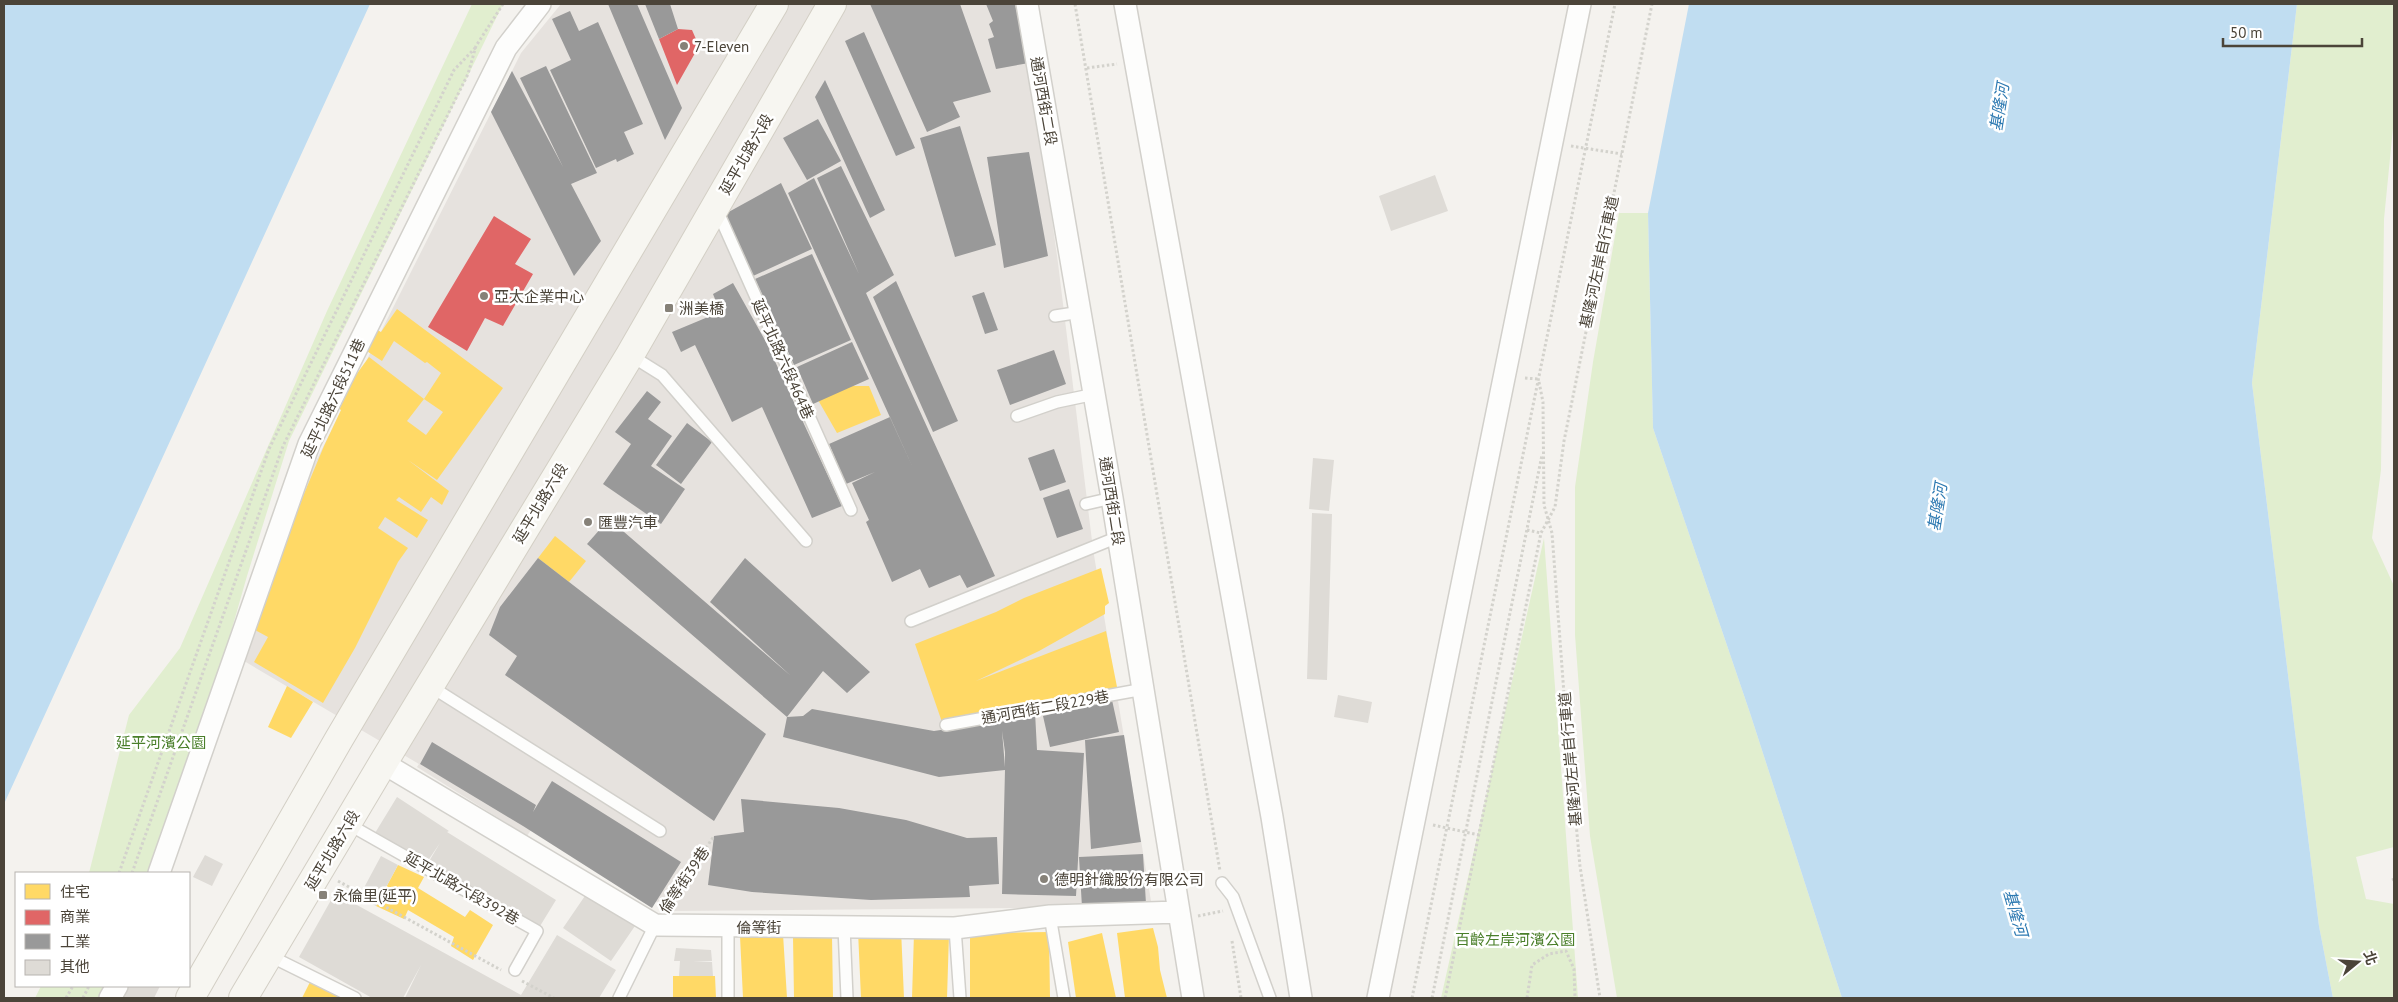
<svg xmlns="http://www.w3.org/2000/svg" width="2398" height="1002" font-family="'PT Sans','Noto Sans TC',sans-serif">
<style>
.industrial{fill:#e6e2de}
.green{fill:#e1eecf}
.water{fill:#c0ddf1}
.homes{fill:#ffd966}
.shops{fill:#e06666}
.industry{fill:#999;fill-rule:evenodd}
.building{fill:#dedbd6}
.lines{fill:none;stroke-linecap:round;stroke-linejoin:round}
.lane-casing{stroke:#d2d0cb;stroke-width:14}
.street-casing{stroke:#d2d0cb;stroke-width:24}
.secondary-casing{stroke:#d3cfc5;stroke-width:30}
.path{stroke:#d3d2cc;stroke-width:3;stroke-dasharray:2.5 2.5;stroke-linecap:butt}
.lane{stroke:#fdfdfc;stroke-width:11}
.street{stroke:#fdfdfc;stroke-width:21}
.secondary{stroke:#f7f6f1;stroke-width:28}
.poi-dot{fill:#868178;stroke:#fff;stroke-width:2}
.labels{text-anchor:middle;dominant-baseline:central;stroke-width:5;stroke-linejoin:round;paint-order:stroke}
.poi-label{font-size:15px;fill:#4b4439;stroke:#fff;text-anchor:start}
.street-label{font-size:15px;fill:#4b4439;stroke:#fff}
.park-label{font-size:15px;fill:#4a7f2a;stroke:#fff}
.water-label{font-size:16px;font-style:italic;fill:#2e7ab2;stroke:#fff}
</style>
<rect width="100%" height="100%" fill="#f4f2ee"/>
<path class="industrial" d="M561,4H1017L1027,38L1058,263L1093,549L1152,907L672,911L531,830L527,836L417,767L419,764L244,661L313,467L521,53Z"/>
<path class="green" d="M472,4H503L289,441L247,576L162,873H89L129,715L180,648L327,311Z
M2297,4H2394V118L2384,219L2381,470L2372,538L2394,586V847L2356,857L2366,899L2394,904V998H2333L2319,926L2252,383Z
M1619,213H1648L1653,428L1750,713L1842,998H1617L1590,836L1575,635V487L1593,362Z
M1544,538L1578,998H1441Z
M41,986H114L108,998H35Z"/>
<path class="water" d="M4,4H370L4,804Z
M1689,4H2297L2252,383L2319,926L2333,998H1842L1750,713L1653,428L1648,213Z"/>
<path class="homes" d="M397,309L503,388L437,480L408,460L449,491L442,505L431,497L421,512L399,497L396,500L428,520L417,538L385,517L378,528L408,548L398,562L355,648L323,703L254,662L268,637L255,630L301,501L324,446L341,410L334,405L369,357L424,399L407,421L426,435L443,412L424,399L441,373L427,362L425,363L394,341L382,361L359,346L372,327L381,332Z
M810,386H869L881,415L837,433Z
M555,536L586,561L569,582L538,558Z
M1101,568L1109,603L1105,606V614L1039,651L976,681L1106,631L1118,692L943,725L915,644L996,612L1024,598Z
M287,686L313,702L291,738L268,727Z
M398,865L424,877L418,888L465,917L470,910L493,925L473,960L451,946L454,937L408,910L404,919L376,906Z
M1153,928L1158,947L1160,970L1167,998H1125L1117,933Z
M901,929L904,998H861L858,931Z
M1049,932L1050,998H970V933Z
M914,933L949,934L947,998H912Z
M1102,933L1116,998H1076L1068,942Z
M783,934L787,998H743L740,936Z
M832,936L833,998H794L793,937Z
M673,976H715L716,998H673Z
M310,982L342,998H302Z"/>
<path class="shops" d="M678,29L692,30L699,46L677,85L659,39Z
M494,216L531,239L515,264L533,274L503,326L485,318L467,351L428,327Z"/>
<path class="industry" d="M608,4H637L682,108L665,140Z
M645,4H670L678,29L659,39Z
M870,4H960L991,92L953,102L960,117L927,132Z
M986,4H1015L1029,63L996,69L988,39L994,37L989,24L993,21Z
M570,11L579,31L598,22L643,124L624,132L634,154L617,162L616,159L596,168L550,70L571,60L552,19Z
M864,32L915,148L896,156L845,41Z
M546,66L597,173L571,184L601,241L574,276L491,112L512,71L563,167L520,78Z
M825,80L885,210L870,218L815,97Z
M818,119L841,161L807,180L783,138Z
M960,126L996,245L955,257L920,138Z
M1029,152L1048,256L1004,268L987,157Z
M841,166L894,275L866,293L995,576L967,588L960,575L929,588L920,569L892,582L866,522L869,520L852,483L875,472L846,484L829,444L890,417L913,468L788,193L814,178L859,274L817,178Z
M781,183L812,249L753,276L725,214Z
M812,254L851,340L794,365L755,279Z
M896,281L958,421L933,432L873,297Z
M733,283L766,342L842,506L812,518L762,407L732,422L695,345L681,352L672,332L720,312L713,294Z
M984,292L998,330L985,334L972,296Z
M852,342L869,379L813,404L797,367Z
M1054,350L1066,384L1010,405L997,370Z
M647,391L661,402L648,419L672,436L651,466L685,489L661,524L603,484L631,444L615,432Z
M687,423L712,442L681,484L656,465Z
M1054,449L1066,482L1040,491L1028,458Z
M1069,489L1083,529L1057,538L1043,498Z
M609,519L791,676L710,602L745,558L870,672L847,693L823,671L787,717L587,544Z
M538,558L766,734L714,821L505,675L517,656L489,635L500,607Z
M1112,700L1119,732L1050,747L1043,716Z
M812,709L934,731L1001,721L1035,712L1037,750L1084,753L1076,896L1002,894L1005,770L939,777L783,737L787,717L803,716ZM1002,731L1005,752V767Z
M1124,735L1141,842L1091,849L1085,740Z
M432,742L536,805L533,812L552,781L681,862L652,908L523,826L420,764Z
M741,799L839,808L906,820L967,838L997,837L999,884L969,886L970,897L871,900L752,892L708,885L714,836L744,832Z
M1143,854L1146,904L1082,907L1079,857Z"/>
<path class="building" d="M1435,175L1448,211L1391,231L1379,196Z
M1313,458L1334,460L1329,511L1309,509Z
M1312,513L1332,514L1327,680L1307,679Z
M1338,695L1372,702L1368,723L1334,717Z
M397,797L449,831L447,832L556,900L537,931L428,863L440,843L425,865L375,833Z
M205,855L223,864L212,886L193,877Z
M381,856L398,865L376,906L359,897Z
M589,890L637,923L611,961L563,928Z
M335,893L521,995L557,935L616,970L599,998H405L421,965L403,998H372L299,957Z
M676,948L711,950L712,961L693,962H712L713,976H679L680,961H674Z
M125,986H160L154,998H119Z"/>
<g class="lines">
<g class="lane-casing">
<path id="lane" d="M717,210L851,510
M1055,316L1081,312
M630,355L662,375L806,541
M1017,416L1057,402L1095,394
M1086,504L1112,498
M911,621L1118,537
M430,686L660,831
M946,725L1144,689
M348,824L537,931L515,970
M1222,883L1233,897L1270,998
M1050,916L1064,998
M728,927V998
M844,927L847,998
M955,928L960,998
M268,955L355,998
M619,998L655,925"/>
</g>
<g class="street-casing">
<path id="street" d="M1027,4L1112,498L1193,998
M1125,4L1272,817L1301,998
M383,763L655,925L955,928L1050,916L1179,912
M159,873L309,444L506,48L540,4
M110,998L117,986
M1378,998L1580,4"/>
</g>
<g class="secondary-casing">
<path id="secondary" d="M190,998L339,739L774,4
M243,998L383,763L630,355L832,4"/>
</g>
<path class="path" d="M1075,4L1220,871
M1087,68L1117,64
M1571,146L1622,154
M1525,378L1538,379
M1539,382L1543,402L1544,505L1552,533L1564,694L1580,866L1600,998
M1527,530L1541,533
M1433,825L1479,835
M119,873L269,449L454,70L476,47
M132,873L283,446L468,74L476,46L503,4
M2392,880L2394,879
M338,881L501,970
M667,906L714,836
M1198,916L1223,911
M1232,941L1241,998
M522,981L554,998
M66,998L73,986
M83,998L89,986
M1412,998L1615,4
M1432,998L1542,455
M1445,998L1541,533L1555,507L1564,441L1652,4
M1527,998L1532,965L1549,954L1566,951L1574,969L1575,998"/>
<use href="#lane" class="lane"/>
<use href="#street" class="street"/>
<use href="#secondary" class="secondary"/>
</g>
<g class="poi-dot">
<circle cx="684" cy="46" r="5"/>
<circle cx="484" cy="296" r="5"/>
<rect x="664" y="303" width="10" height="10" rx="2.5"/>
<circle cx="588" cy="522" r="5"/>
<circle cx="1044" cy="879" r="5"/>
<rect x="318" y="890" width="10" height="10" rx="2.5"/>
</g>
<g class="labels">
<g class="poi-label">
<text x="694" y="46">7-Eleven</text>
<text x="494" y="296">亞太企業中心</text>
<text x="679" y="308">洲美橋</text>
<text x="598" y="522">匯豐汽車</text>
<text x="1054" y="879">德明針織股份有限公司</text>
<text x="333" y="895">永倫里(延平)</text>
</g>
<g class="street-label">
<text transform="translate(1044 101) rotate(80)">通河西街二段</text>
<text transform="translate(746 154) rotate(-60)">延平北路六段</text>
<text transform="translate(1599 262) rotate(-78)">基隆河左岸自行車道</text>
<text transform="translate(783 359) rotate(66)">延平北路六段464巷</text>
<text transform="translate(333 398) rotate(-65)">延平北路六段511巷</text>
<text transform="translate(1112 501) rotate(81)">通河西街二段</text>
<text transform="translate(540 503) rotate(-59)">延平北路六段</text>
<text transform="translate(1045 707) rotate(-10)">通河西街二段229巷</text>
<text transform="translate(1570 759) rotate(-95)">基隆河左岸自行車道</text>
<text transform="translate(332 850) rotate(-59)">延平北路六段</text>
<text transform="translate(684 880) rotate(-56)">倫等街39巷</text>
<text transform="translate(462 888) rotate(30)">延平北路六段392巷</text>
<text x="759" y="927">倫等街</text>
</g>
<g class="park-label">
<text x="161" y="742">延平河濱公園</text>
<text x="1515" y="939">百齡左岸河濱公園</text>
</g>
<g class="water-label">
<text transform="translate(1999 107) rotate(-81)">基隆河</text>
<text transform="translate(1937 507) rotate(-81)">基隆河</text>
<text transform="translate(2016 913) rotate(74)">基隆河</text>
</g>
</g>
<rect width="2398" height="1002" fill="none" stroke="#4b4439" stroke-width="10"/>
<rect x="15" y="872" width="175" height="115" fill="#ffffff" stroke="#b7b4b0"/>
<rect x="25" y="884" width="25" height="15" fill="#ffd966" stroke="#b7b4b0"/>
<text x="60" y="897" font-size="15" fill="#4b4439">住宅</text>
<rect x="25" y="910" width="25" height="15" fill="#e06666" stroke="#b7b4b0"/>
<text x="60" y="922" font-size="15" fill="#4b4439">商業</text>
<rect x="25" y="934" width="25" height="15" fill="#999999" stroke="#b7b4b0"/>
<text x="60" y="947" font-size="15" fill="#4b4439">工業</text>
<rect x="25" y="960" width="25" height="15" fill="#dedbd6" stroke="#b7b4b0"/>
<text x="60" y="972" font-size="15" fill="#4b4439">其他</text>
<g transform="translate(2358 962) rotate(72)" stroke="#ffffff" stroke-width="4" paint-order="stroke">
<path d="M0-4L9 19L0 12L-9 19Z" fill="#4b4439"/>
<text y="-8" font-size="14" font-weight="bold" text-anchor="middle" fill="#4b4439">北</text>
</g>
<path d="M2223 38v8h139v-8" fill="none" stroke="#4b4439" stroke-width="2.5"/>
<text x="2230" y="38" font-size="15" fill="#4b4439" stroke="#ffffff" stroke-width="4" paint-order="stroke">50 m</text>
</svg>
